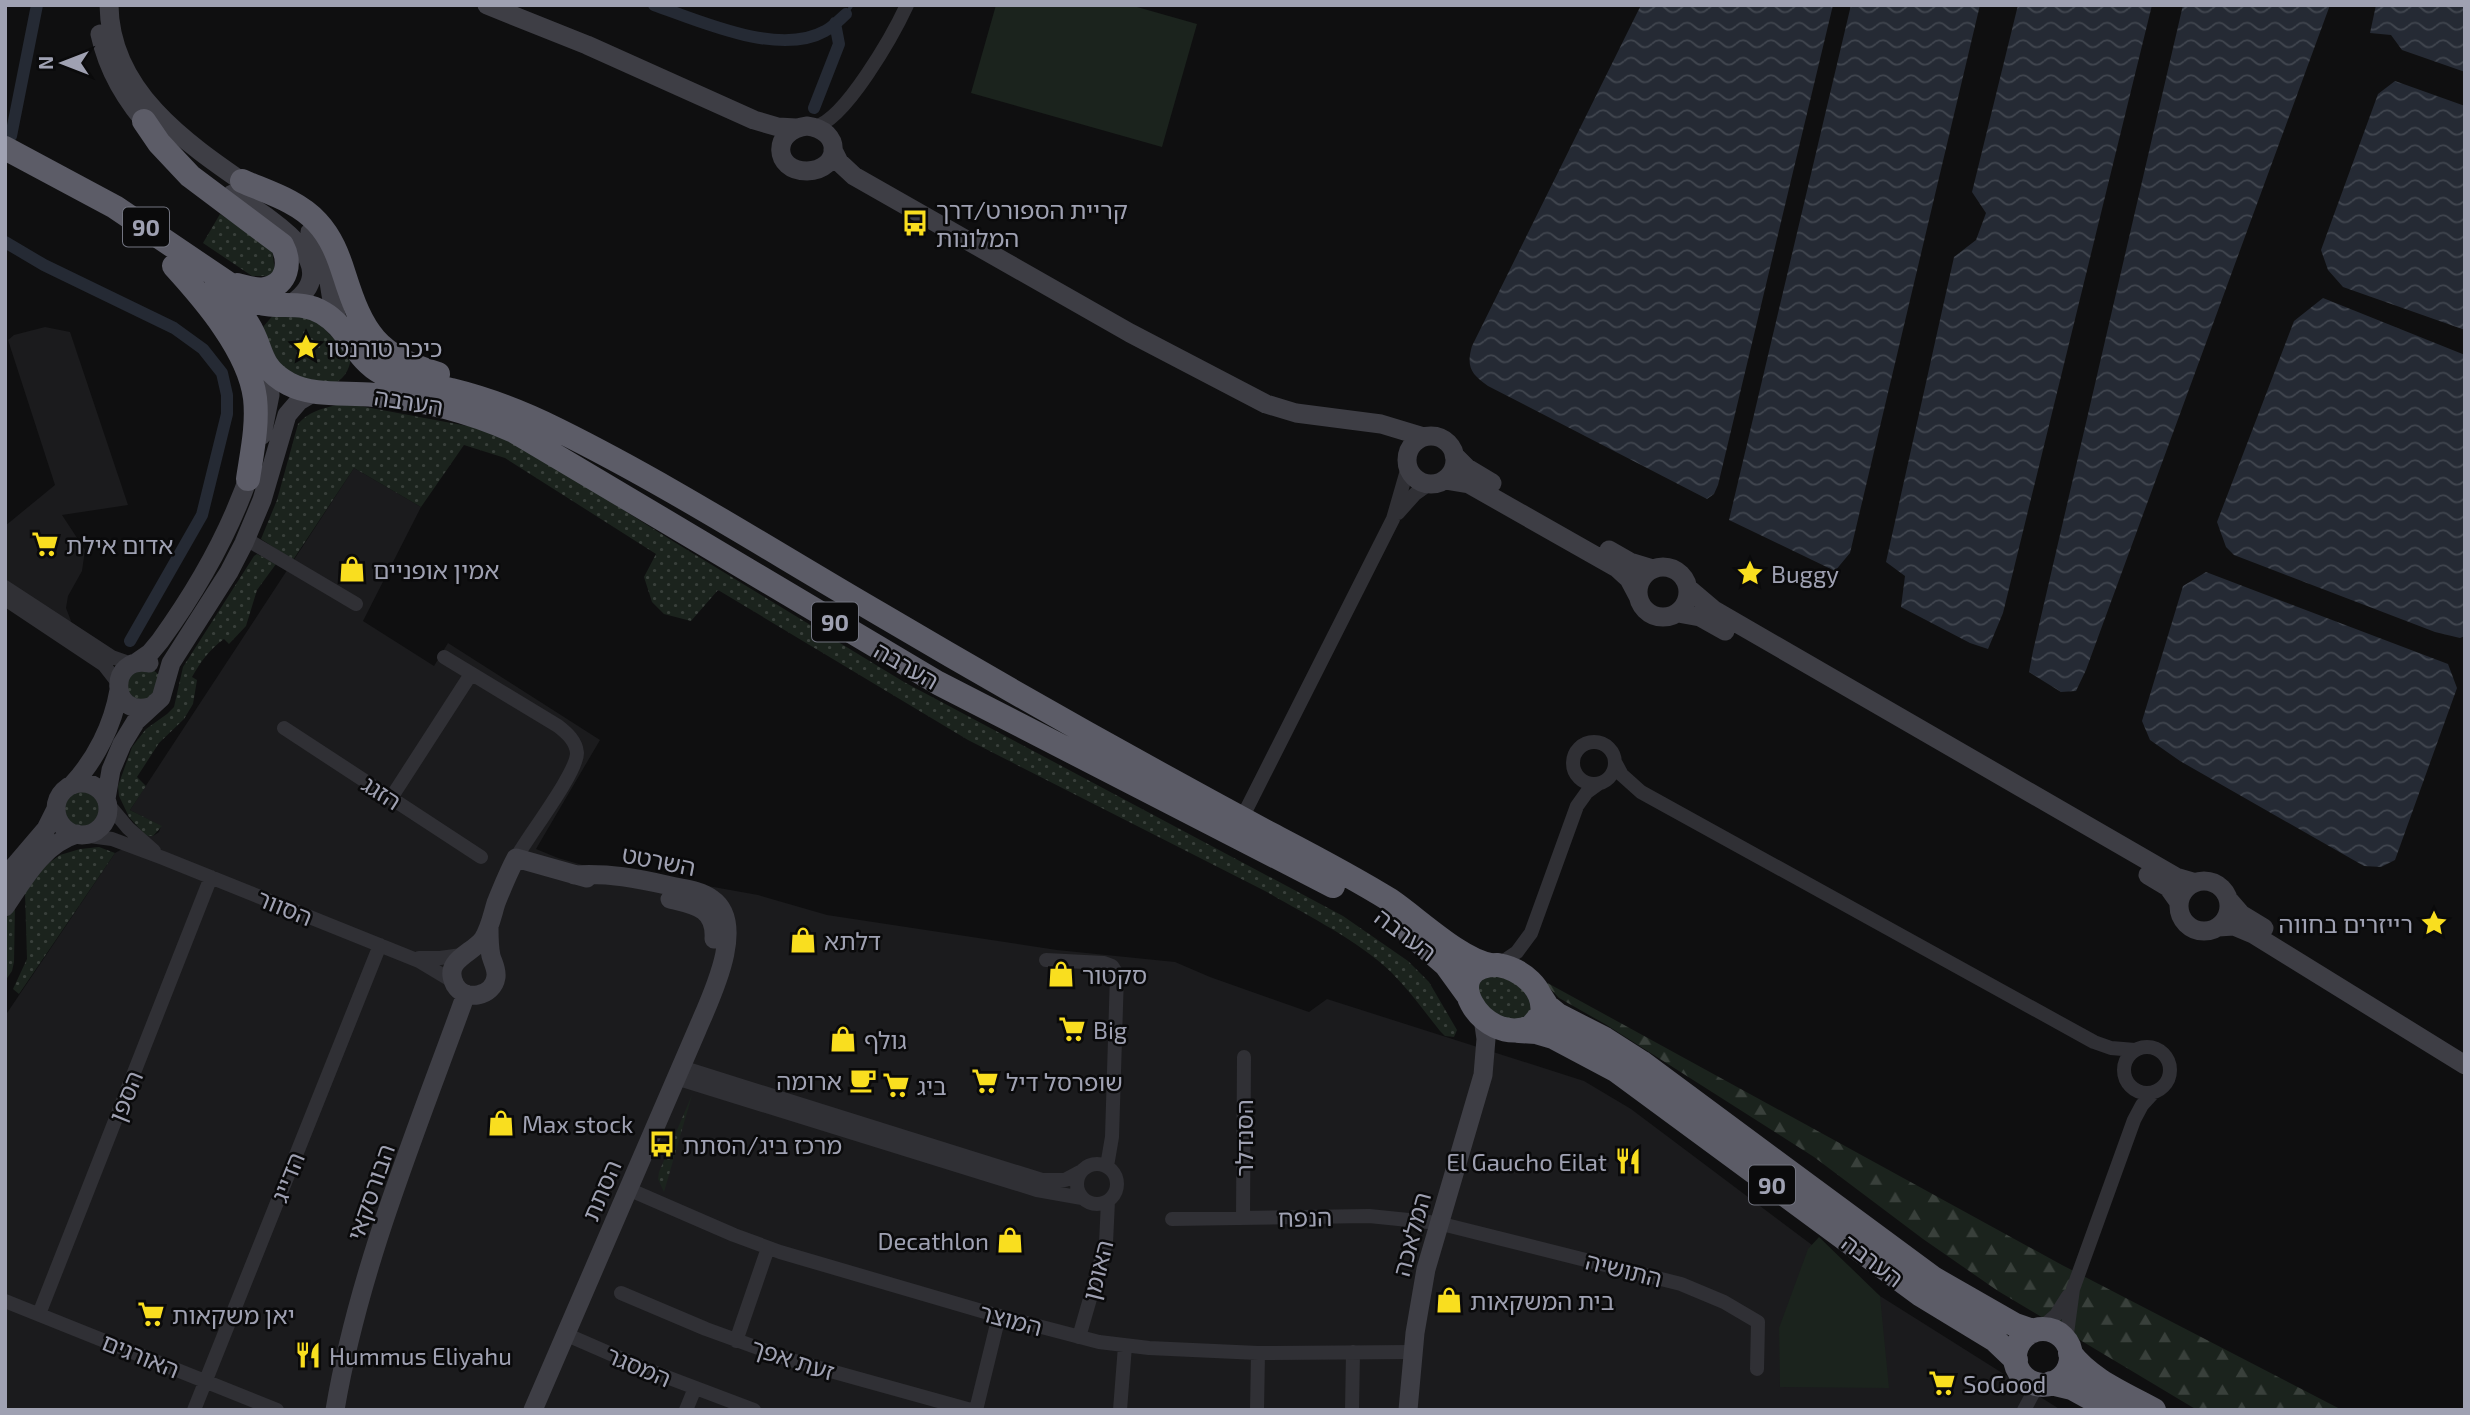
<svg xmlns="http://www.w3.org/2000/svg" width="2470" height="1415" font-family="'Exo 2','Noto Sans Hebrew',sans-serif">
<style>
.built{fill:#1b1b1d}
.grass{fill:#1b231d}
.forest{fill:url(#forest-firs)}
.park{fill:url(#park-dots)}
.water{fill:url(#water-waves)}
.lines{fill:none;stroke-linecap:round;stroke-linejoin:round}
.stream{stroke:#252a34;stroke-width:3.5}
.canal{stroke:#252a34;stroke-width:12}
.street{stroke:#303035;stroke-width:14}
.secondary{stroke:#3e3e45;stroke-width:19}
.highway{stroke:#5c5c67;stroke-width:24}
.labels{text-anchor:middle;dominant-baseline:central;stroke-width:5;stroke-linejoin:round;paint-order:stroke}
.shield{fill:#0a0a0b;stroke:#727480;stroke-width:2}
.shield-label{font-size:23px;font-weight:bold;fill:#9fa1b2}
.poi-label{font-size:24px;fill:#9fa1b2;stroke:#0a0a0b;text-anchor:start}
.street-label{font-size:24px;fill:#9fa1b2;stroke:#0a0a0b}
</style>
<defs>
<pattern id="forest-firs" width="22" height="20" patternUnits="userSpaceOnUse" patternTransform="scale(1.75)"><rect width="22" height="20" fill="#1b231d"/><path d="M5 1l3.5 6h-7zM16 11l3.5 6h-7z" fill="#39403b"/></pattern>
<pattern id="park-dots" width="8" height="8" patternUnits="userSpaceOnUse" patternTransform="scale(1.75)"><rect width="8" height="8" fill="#1b231d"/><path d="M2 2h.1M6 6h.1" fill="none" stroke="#39403b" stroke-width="1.8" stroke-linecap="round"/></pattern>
<pattern id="water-waves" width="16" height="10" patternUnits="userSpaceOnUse" patternTransform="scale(1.75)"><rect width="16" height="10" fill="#252a34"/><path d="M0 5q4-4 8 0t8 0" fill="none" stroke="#41464f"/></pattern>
</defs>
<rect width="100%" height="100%" fill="#0f0f10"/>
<path class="built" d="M45,327L70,332L128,505L62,515L85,550L82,571L68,596L66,608L71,621L60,643L5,603V526L55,485L8,340L14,335Z
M354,468L421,507L363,621L434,666L448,643L600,740L536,849L558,858L586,866L613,869L758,895L827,915L1057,950L1175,962L1210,977L1309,1012L1327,999L1584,1081L1631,1109L1880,1296L2061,1410H5V1016L115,853L146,836H153L159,832L161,826L130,810Z"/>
<path class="grass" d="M996,5H1130L1197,24L1162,147L971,93Z
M1819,1237L1880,1296L1889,1388L1780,1387L1779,1328L1808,1249Z"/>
<path class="forest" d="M1542,980L2062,1265L2342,1410H2197L1998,1291L1923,1239L1814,1157L1605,1024L1559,998Z"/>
<path class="park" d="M220,214L272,249L275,272L269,276H252L203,243Z
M306,310L351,356C350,371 343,381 329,386L276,369L263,327L275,313Z
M336,405H355L489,430L519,444L671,540L904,682L1343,916L1408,961L1429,982L1457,1030L1454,1037L1445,1036L1440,1031C1424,1011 1409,990 1391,972C1356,939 1308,916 1267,892L968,740L718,590L691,621L664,614L652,602L644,577L656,554L505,458L464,445L421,507L354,468L293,560L261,539L277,500L298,424C308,412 321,409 336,405Z
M257,554L276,564L257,590L246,626L229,644L224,639C210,649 201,661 192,677L197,680L193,704L184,719L159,743L137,777L146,786L130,810L162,826L153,836H146L129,817L119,796L118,786L132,747L146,729L167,714L174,707L183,667L254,556Z
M152,669L158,674L161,685L141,705L122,685L125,674Z
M61 809a21 21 0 1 1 42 0a21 21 0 1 1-42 0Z
M99,847L115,853L19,994L13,989L27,959L25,892L46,865L60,855L80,849Z
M15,905L14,962L12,971L5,981V920Z
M1486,972L1528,987L1532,1020L1492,1018L1473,983Z
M692,1095L664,1192L658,1179L659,1172Z"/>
<path class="water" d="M1641,5H1833L1718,485L1714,494L1707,499L1488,386C1471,374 1466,367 1472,346Z
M1851,5H1980L1850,553L1835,571L1729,520Z
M2018,5H2152L2003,613L1988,649L1970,643L1901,607L1905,576L1886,562L1954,257L1976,240L1986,213L1972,192Z
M2183,5H2330L2086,670L2076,691L2061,692L2029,672L2033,651Z
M2376,5H2465V72L2402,50L2391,35L2370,33Z
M2395,81L2465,106V330L2343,287L2328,270L2321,250L2378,94Z
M2323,298L2465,355V636L2460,638L2435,632L2234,555L2226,547L2217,522L2294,321Z
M2206,572L2448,664L2457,688L2395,860L2381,867L2364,866L2180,761L2150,740L2142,721L2183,586Z"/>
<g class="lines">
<path class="stream" d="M846,14L852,5"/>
<path class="canal" d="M654,5C700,21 779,57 825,31C833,27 840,19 846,14
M814,108L839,44L835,23
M11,136L37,5
M5,242L44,265L174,328L203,349L222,373L227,395V414L202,515L130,641"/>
<path class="street" d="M814,127C845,121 894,33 907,5
M1398,513L1415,494L1429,484
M246,539L356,604
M5,587L112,657L132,664
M5,599L104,665L118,683
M444,657L558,726C567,733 576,741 577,753C577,773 528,836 516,858
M284,728L481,857
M1573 763a21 21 0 1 1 42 0a21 21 0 1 1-42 0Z
M1615,762L1622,775L1641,792L2094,1042L2111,1048L2135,1050
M391,798L471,674
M108,804L128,828L154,851
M1242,818L1393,519L1408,467
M82,835L112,839L163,858L419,961L454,982
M419,958H440L462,955
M1046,960L1104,963L1112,966L1117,974L1112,1137L1107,1166
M1498,965L1517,952L1531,933L1577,806L1587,792L1598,784
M2124 1070a23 23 0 1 1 46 0a23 23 0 1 1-46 0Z
M681,1067L1042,1180H1065L1080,1172
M676,1078L1037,1190L1082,1198
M1077 1184a20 20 0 1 1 40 0a20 20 0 1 1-40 0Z
M628,1189L734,1235L780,1252L985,1312L1099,1342L1149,1348L1258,1353L1413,1352
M1243,1218L1244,1057
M1172,1219L1369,1216L1438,1223L1681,1284L1724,1302L1758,1322L1757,1369
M621,1293L706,1329L791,1360L971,1410
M5,1301L277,1410
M39,1314L211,877
M2040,1329L2056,1315L2068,1296
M565,1334L643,1368L754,1410
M1079,1337L1106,1243L1108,1201
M736,1341L768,1248
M2066,1341L2073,1289L2134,1120L2142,1105L2153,1093
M194,1410L380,945
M686,1410L695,1388
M976,1410L999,1316
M1120,1410L1125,1346
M1257,1410L1258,1353
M1352,1410L1353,1352
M2024,1410L2038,1384"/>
<path class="secondary" d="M109,5C110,93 189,145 253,189
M487,5L587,45L754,120L778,127L796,128
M100,34C108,72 128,104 154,132
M807,126C843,130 841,170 807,171C773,171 771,130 807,126Z
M833,150L839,162L854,176L1130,333L1266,404L1296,413L1381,424L1424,437
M232,194C264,215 353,265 289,305
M310,232C334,260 325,295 340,326
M262,435L270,395L268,367
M1407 460a24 24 0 1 1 48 0a24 24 0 1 1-48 0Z
M1454,455L1467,468L1492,483
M1445,480L1469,484L1617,568L1629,579L1638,596
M1609,550L1630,562L1653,569
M1638 592a25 25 0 1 1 50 0a25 25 0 1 1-50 0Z
M1688,588L1714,610L2176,877L2193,882
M1678,613L1700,617L1725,631
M137,662L150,653L160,641C199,587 231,531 252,467
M149,663C108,655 109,718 150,707
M56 809a26 26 0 1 1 52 0a26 26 0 1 1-52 0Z
M72,785C96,759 113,725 119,690
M106,799L111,770L122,744L136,721L161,698L171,663L229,572L244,543L262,500L287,415L299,401L314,392
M2148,875L2168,887L2178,901
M5,877L46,829L56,809
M2179 906a25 25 0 1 1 50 0a25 25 0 1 1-50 0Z
M670,899C695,905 716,908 714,939
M2228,899L2241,914L2264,928
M5,907C24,879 43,844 77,834
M2218,927L2234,926L2253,934L2465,1065
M489,928C489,938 489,947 491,956C493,963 497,969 496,977C493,997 465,1002 455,985C442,960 472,954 483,939C490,928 492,916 496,903C502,888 508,873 516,858L587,878
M335,1410C359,1267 417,1130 466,994
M533,1410L697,1030C710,999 748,924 712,899C700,890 684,889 671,886C636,878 610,873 574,875
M1408,1410L1415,1333L1426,1269L1483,1075L1486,1039L1483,1018"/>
<path class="highway" d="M144,121L159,143L190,176L282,245C291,262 288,285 265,289C256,291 246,287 237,285
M5,148L115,207L254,301C278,310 300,299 323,313C349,328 355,359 382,373C403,383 429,384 451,390C488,399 524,413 558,430C669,485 773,552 880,614C1007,689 1135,761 1265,831C1307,853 1350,875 1390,900C1418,919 1460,960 1491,965
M242,181C267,192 298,201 317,222C331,237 338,255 344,274C363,334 376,355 438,374
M174,266C205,300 249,351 255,398C258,425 252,452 248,479
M212,292C225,302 239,310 248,324C264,349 257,367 289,384C314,397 346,392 374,395C423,399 469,411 514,431L938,683L1333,886
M1409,933L1446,965L1467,994
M1498,965C1521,969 1546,988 1542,1014L1531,1027C1480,1048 1435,964 1498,965Z
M1540,995L1547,1006L1558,1015L1605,1039L1641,1062L1933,1278L2015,1325L2033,1331
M1519,1031L1536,1032L1553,1037L1617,1071L1921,1295L1995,1340L2016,1360
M2015 1357a28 28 0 1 1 56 0a28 28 0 1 1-56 0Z
M2070,1353C2090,1380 2125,1394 2154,1410
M2051,1383L2072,1388L2112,1410"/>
</g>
<defs>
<g id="bus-bare" transform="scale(2.1)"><path d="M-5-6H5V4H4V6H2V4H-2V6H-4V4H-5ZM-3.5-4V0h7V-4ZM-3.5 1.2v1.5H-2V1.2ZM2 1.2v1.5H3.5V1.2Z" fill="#f9de1f" stroke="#0a0a0b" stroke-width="2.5" paint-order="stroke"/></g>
<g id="sight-bare" transform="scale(2.1)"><path d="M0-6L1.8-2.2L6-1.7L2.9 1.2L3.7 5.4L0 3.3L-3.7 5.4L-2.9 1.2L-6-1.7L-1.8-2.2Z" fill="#f9de1f" stroke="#0a0a0b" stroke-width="2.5" paint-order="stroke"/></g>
<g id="supermarket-bare" transform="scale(2.1)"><path d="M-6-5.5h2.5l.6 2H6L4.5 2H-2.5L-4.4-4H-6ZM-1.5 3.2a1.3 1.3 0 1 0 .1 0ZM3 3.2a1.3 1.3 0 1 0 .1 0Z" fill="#f9de1f" stroke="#0a0a0b" stroke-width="2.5" paint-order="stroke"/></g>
<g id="shop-bare" transform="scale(2.1)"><path d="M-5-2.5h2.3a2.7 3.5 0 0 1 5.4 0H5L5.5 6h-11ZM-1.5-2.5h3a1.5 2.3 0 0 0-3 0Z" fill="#f9de1f" stroke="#0a0a0b" stroke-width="2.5" paint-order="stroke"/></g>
<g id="cafe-bare" transform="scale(2.1)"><path d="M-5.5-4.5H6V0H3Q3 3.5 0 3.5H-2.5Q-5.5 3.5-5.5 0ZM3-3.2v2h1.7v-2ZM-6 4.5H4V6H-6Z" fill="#f9de1f" stroke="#0a0a0b" stroke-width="2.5" paint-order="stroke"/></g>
<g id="restaurant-bare" transform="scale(2.1)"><path d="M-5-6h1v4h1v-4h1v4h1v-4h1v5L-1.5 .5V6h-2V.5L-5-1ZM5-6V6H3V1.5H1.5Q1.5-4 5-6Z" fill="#f9de1f" stroke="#0a0a0b" stroke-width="2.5" paint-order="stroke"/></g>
</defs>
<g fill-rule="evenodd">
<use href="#bus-bare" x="915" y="223"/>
<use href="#sight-bare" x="306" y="347"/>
<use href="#supermarket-bare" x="45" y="544"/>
<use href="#shop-bare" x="352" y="569"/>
<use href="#sight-bare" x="1750" y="573"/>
<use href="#sight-bare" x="2434" y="923"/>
<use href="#shop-bare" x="803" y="940"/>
<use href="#shop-bare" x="1061" y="974"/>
<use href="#supermarket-bare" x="1072" y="1029"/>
<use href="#shop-bare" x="843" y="1039"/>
<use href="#cafe-bare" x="863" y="1080"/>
<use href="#supermarket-bare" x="985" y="1081"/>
<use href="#supermarket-bare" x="896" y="1085"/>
<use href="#shop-bare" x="501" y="1123"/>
<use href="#bus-bare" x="662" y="1144"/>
<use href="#restaurant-bare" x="1628" y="1161"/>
<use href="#shop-bare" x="1010" y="1240"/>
<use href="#shop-bare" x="1449" y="1300"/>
<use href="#supermarket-bare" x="151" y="1314"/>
<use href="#restaurant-bare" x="308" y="1355"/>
<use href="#supermarket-bare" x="1942" y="1383"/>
</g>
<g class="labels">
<g class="shield">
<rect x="123" y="207.5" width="46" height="39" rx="5"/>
<rect x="812" y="602.5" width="46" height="39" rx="5"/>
<rect x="1749" y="1165.5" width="46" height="39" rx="5"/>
</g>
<g class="shield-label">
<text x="146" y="227">90</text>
<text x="835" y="622">90</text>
<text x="1772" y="1185">90</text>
</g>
<g class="poi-label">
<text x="936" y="209">קריית הספורט/דרך<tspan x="936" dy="28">המלונות</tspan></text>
<text x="327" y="347">כיכר טורנטו</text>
<text x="66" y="544">אדום אילת</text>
<text x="373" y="569">אמין אופניים</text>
<text x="1771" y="573">Buggy</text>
<text x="2413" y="923" text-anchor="end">רייזרים בחווה</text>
<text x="824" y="940">דלתא</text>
<text x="1082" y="974">סקטור</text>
<text x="1093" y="1029">Big</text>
<text x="864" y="1039">גולף</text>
<text x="842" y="1080" text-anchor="end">ארומה</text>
<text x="1006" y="1081">שופרסל דיל</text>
<text x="917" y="1085">ביג</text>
<text x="522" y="1123">Max stock</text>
<text x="683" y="1144">מרכז ביג/הסתת</text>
<text x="1607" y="1161" text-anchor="end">El Gaucho Eilat</text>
<text x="989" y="1240" text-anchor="end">Decathlon</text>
<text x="1470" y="1300">בית המשקאות</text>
<text x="172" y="1314">יאן משקאות</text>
<text x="329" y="1355">Hummus Eliyahu</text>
<text x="1963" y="1383">SoGood</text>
</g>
<g class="street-label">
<text transform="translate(409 401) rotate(9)">הערבה</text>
<text transform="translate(907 665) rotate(30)">הערבה</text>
<text transform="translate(382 792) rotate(33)">הזגג</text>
<text transform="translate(659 860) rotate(11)">השרטט</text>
<text transform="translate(285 907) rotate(22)">הסוור</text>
<text transform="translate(1406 934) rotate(37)">הערבה</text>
<text transform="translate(125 1096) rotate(-68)">הספן</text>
<text transform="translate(1243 1138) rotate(-90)">הסנדלר</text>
<text transform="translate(287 1177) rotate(-68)">הדייג</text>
<text transform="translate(601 1190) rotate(-67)">הסתת</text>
<text transform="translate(370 1192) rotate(-71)">הבורסקאי</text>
<text transform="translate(1305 1217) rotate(-1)">הנפח</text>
<text transform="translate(1411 1234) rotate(-75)">המלאכה</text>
<text transform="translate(1873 1260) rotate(37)">הערבה</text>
<text transform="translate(1624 1269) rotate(14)">התושיה</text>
<text transform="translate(1097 1270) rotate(-76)">האומן</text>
<text transform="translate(1011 1319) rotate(15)">המוצר</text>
<text transform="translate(141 1355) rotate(22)">האורגים</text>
<text transform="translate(793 1359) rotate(18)">זעת אפך</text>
<text transform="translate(639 1366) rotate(23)">המסגר</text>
</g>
</g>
<rect width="2470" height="1415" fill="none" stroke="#9fa1b2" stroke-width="14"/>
<g transform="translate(63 63) rotate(270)" stroke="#0a0a0b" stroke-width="5" paint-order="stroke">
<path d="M0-5L12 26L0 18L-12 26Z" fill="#9fa1b2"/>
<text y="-10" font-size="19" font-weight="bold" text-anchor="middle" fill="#9fa1b2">N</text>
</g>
</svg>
